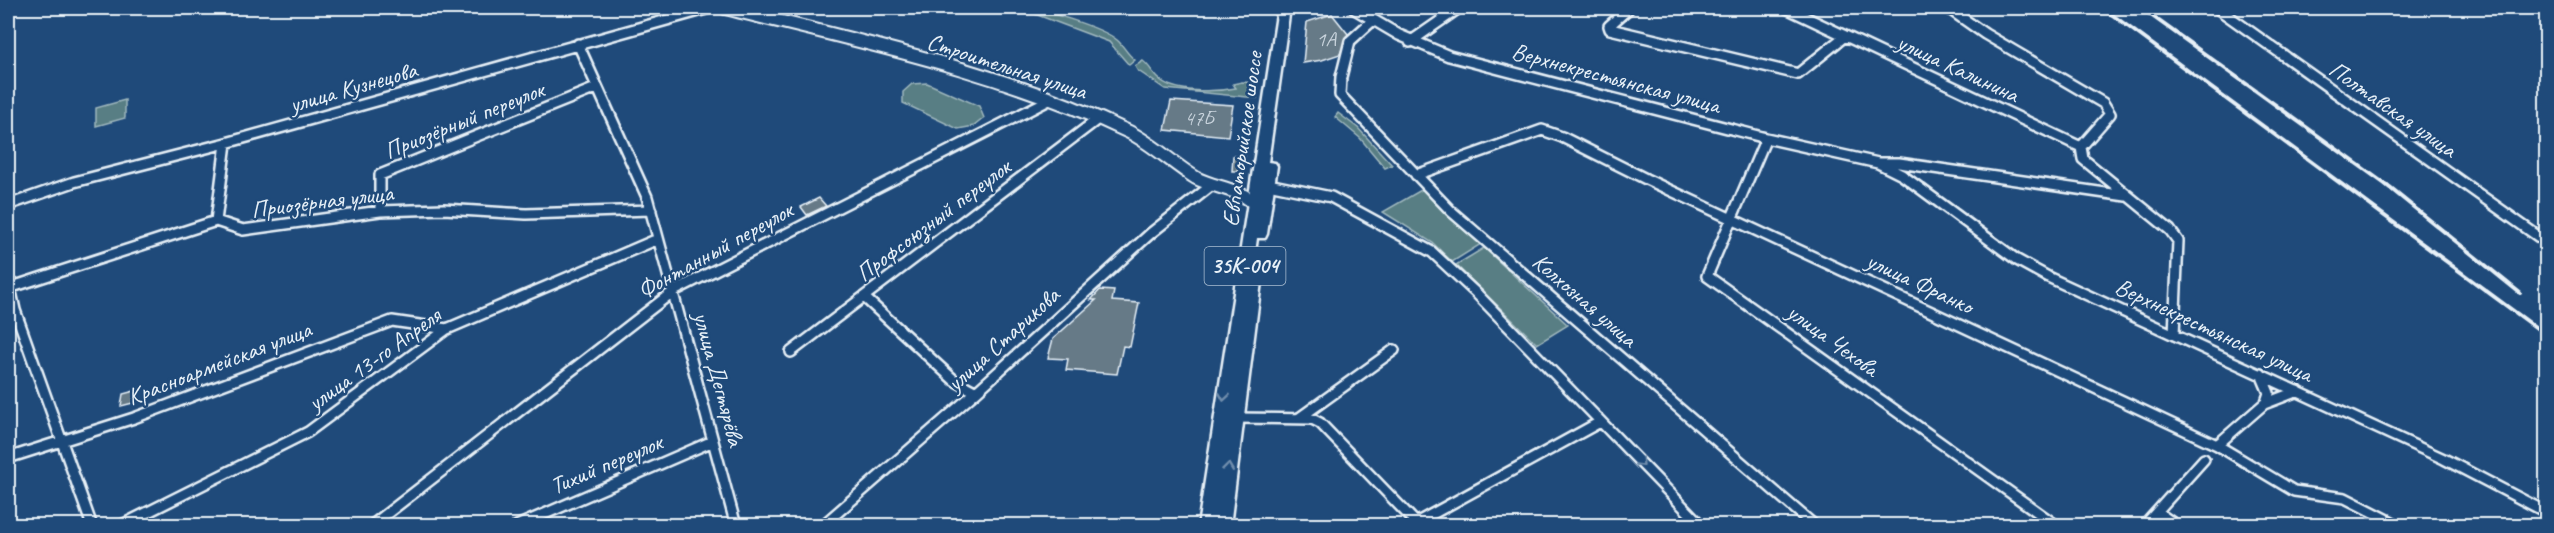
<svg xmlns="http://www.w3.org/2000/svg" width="2554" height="533" font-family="Caveat,sans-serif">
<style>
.green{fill:#587e84;stroke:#a0b8be;stroke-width:1.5}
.building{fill:#667a87;stroke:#e8f1f8;stroke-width:1.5}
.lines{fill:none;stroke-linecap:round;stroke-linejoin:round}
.minor-casing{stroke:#e8f1f8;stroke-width:14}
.tertiary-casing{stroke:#e8f1f8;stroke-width:16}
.primary-casing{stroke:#e8f1f8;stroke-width:5}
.minor{stroke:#1f4a7a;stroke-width:9}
.tertiary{stroke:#1f4a7a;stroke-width:12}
.primary{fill:#1f4a7a;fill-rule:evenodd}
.rail{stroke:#e8f1f8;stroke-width:4}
.oneway{stroke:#6f8dac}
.labels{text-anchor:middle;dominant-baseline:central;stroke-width:5;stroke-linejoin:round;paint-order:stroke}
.number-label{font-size:21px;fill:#c8d3dc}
.shield{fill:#1f4a7a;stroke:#acbfd2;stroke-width:1.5}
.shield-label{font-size:22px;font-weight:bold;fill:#e8f1f8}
.street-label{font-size:24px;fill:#e8f1f8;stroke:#1f4a7a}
</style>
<rect width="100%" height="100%" fill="#1f4a7a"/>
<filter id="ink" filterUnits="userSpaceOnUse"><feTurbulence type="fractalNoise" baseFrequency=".0167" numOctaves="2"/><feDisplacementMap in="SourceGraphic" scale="12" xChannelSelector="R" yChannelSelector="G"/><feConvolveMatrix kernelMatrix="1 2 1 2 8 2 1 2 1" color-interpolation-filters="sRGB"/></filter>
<g filter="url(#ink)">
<path class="green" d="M1019,8C1038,7 1103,28 1117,40C1124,46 1126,53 1135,60L1129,65L1109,42Z
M1143,61C1150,66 1152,73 1158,78C1174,94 1216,92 1236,88L1233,84L1242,82L1257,83V98L1165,89L1137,70L1135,66Z
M927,83L979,106L984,118L974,126L958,129L903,103V92L912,84Z
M125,100V118L96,126V108Z
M1338,113L1358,128L1392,165L1385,168L1360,138L1335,117Z
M1423,189L1481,244L1452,262L1433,243L1383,212Z
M1484,248L1568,325L1537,344L1456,265Z"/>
<path class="building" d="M1332,14L1348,34L1340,54L1322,60L1303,63L1307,22Z
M1171,101L1233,105L1228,136L1165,130Z
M1233,156H1245L1244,171H1232Z
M819,198L826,206L807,215L801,207Z
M1100,290L1114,291L1112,301L1139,303L1130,347L1123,346L1117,374L1066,370L1068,359L1048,358L1053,339L1096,300H1091Z
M138,390L137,402L121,406L123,394Z"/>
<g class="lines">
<g class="minor-casing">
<path id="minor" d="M1353,8L1399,35L1449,56L1766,138L1878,163L1902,175L2017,260L2048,277L2444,459L2546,512
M1629,8L1609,26L1610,29L1798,74L1845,36
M1786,8L2081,147
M1948,8L1985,34L2103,103L2110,114L2081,147
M2217,8L2546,242
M1371,22L1350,41L1341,77L1340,95L1451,211L1815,526
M1410,42L1459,8
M578,44L647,197L736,526
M1766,138L1707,276L2057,526
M2081,147L2083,159L2170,230L2178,241L2174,335
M1879,163H1899L2126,196
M1416,175L1542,130L1562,137L1646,179L2217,445L2294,491L2345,498L2400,526
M1268,184L1331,197L1432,252L1477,294L1702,526
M8,205L74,182L226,143L710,8
M380,211V175L596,88
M216,221L226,143
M8,278L15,310L92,526
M9,288L216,221L243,230L380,211L444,209L526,214L651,210
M864,297L954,380L976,392
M791,352L1098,119
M2261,374L2269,393L2266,402
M1234,418L1312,419L1320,423L1419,526
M1298,419L1394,350
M2217,445L2264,404L2298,391
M8,458L134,418L392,321L447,329
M2157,512L2177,526
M1416,523L1600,422
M120,526L308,432L447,329L658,239
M371,526L674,291L1051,99
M517,526L713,441
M822,526L976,392L1151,233L1212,185
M2144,526L2204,459"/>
</g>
<g class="tertiary-casing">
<path id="tertiary" d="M725,8C861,42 1002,71 1129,132C1153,144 1173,164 1196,178C1215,188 1237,188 1254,203"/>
</g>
<g class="primary-casing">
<path id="primary" d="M1278,8H1290L1268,162L1275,163L1277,166L1267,234L1265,238H1257L1255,253L1262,254L1264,258L1230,526H1198Z"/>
</g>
<use href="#minor" class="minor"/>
<use href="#tertiary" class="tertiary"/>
<use href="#primary" class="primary"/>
<path class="rail" d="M2103,8L2546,335
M2141,8L2385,184L2520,293"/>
</g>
<defs><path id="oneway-chevron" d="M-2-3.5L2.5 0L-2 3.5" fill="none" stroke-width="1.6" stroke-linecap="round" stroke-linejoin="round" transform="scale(1.5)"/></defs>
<g class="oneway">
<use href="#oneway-chevron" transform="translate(1224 397) rotate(99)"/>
<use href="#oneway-chevron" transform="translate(1641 463) rotate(46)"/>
<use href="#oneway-chevron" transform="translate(1228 467) rotate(-83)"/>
</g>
</g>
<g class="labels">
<g class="number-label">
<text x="1326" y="39">1А</text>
<text x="1199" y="118">47Б</text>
</g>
<rect class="shield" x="1204.5" y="247" width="81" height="38" rx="4.5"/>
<g class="shield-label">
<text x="1245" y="266">35К-004</text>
</g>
<g class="street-label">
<text transform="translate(1007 66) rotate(18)">Строительная улица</text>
<text transform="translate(1958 68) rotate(25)">улица Калинина</text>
<text transform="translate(1616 78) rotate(15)">Верхнекрестьянская улица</text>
<text transform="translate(353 87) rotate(-16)">улица Кузнецова</text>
<text transform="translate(2393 109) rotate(35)">Полтавская улица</text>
<text transform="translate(464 120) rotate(-22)">Приозёрный переулок</text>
<text transform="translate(1242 139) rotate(-82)">Евпаторийское шоссе</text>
<text transform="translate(322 201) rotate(-7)">Приозёрная улица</text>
<text transform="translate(933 220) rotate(-37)">Профсоюзный переулок</text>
<text transform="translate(715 250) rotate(-29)">Фонтанный переулок</text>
<text transform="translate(1920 283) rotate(25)">улица Франко</text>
<text transform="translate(1585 300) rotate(41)">Колхозная улица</text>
<text transform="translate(2214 330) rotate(25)">Верхнекрестьянская улица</text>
<text transform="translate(1003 339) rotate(-42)">улица Старикова</text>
<text transform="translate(1833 340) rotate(36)">улица Чехова</text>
<text transform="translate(374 359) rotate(-36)">улица 13-го Апреля</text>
<text transform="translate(219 363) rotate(-21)">Красноармейская улица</text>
<text transform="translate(719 379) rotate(75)">улица Дегтярёва</text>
<text transform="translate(606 464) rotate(-23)">Тихий переулок</text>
</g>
</g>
<rect width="2554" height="533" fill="none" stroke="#1f4a7a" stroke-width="30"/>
<rect x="15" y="15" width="2524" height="503" fill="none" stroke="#e8f1f8" stroke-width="2" filter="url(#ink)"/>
</svg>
